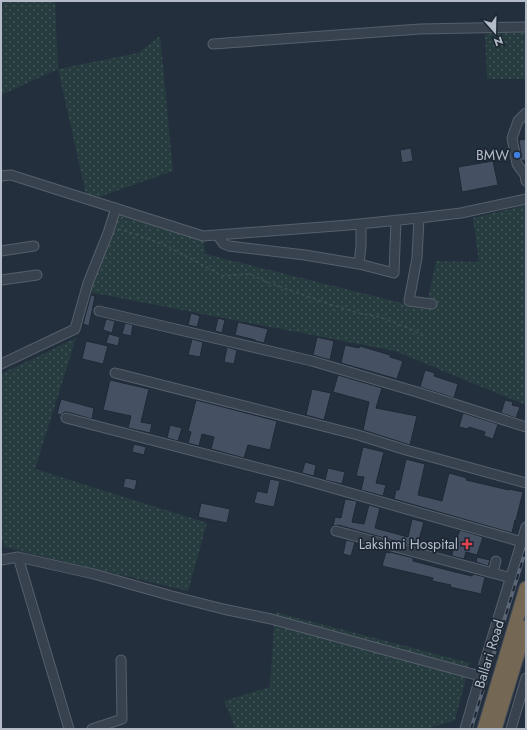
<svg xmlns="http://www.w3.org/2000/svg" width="527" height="730" font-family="Jost,sans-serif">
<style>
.grass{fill:url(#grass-dots)}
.building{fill:#455162;stroke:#1f2835}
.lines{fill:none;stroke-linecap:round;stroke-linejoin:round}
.minor-casing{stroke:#565f6c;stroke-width:11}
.highway-casing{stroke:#434c59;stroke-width:15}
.path{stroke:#44595c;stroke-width:1;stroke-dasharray:3 3;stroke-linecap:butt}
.minor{stroke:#38414e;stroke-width:9}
.highway{stroke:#746855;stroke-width:13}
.rail-casing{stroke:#5a6575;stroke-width:3.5}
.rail{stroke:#1d2633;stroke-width:2;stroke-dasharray:6;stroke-linecap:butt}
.shop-dot{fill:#3f7fe0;stroke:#1d2633;stroke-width:1.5}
.health-dot{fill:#e0444e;stroke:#1d2633;stroke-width:1.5}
.labels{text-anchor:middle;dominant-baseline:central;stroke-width:3.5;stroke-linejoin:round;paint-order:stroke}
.poi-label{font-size:14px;fill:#b4bcc9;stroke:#1d2633;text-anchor:end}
.street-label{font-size:14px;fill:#b4bcc9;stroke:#1d2633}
</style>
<defs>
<pattern id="grass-dots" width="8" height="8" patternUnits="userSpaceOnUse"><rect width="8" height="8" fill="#263c3f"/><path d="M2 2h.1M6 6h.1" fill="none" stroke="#435659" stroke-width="1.8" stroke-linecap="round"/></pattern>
</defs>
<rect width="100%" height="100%" fill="#242f3e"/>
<path class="grass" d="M1,1H55L58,69L138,53L160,36L173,171L99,197L86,194L58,69L1,95Z
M526,32V79H487L485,34Z
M526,205V405L395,351L89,292L119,215L204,241L205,254L426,309L436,261L479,262L473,218Z
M76,338L35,469L207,523L188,591L4,547L1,536V374Z
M275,612L470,663L455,720L427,729H236L224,701L270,687Z"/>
<path class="building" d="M526,139V160L522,161L519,140Z
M411,148L413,161L402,163L400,150Z
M493,161L498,185L462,192L458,167Z
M91,295L95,296L89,326L83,324Z
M191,313L200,316L197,327L188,325Z
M218,318L225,320L222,333L215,331Z
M106,319L115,321L112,333L103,330Z
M238,322L268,329L264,343L255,341V340L235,335Z
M125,323L133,325L131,336L122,334Z
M109,334L120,337L118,346L106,343Z
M317,337L334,341L330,360L313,355Z
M192,339L203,342L200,357L188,355Z
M86,341L108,346L103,364L82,359Z
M345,345L359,348L360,346L390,355V357L403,361L397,379L341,363Z
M227,347L237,350L234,364L224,362Z
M425,370L435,373L434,376L458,384L454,398L420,387Z
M338,375L382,388L376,408L417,416L410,445L363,430L369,402L333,392Z
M110,380L149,389L141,422L152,424L150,433L128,428L131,416L103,410Z
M312,389L331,393L324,420L306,415Z
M61,399L94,408L92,419L67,412H64L61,415L57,414Z
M196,400L277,421L270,450L248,445L244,458L211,449L214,437L202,434L199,446L188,443L191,432L188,431Z
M505,400L513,402L512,405L520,407L516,418L501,413Z
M463,413L498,424L493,439L484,436L485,432L469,427L468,429L459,427Z
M170,425L182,428L178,441L167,438Z
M134,444L146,447L144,455L132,452Z
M363,447L384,452L376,483L386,485L383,496L361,490L364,477L356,476Z
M406,459L425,464L418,495L442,501L449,473L467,478L466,480L509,490V489L523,492L516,520H515L512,533L394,499L396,490H399Z
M305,462L316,465L314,476L302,473Z
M328,468L345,472L342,484L325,480Z
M125,478L137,480L135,490L123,487Z
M270,479L280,481L274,507L254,503L257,491L267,493Z
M345,499L357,501L352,522L364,524L369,505L380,508L375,528L408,537L412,519L424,522L417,547L338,525L333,526L335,517L341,518Z
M201,503L230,509L227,523L198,517Z
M460,530L483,537L477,555L466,552L464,559L452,556L453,548Z
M346,540L355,542L351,556L343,554Z
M386,552L390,553V552L413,558V561L451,571L472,576L473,574L485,577L481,594L450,587L451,585L432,581L433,578L382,566Z
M477,557L490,560L488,566L476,562Z"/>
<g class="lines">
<g class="minor-casing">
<path id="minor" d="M213,44L420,29L526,27
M526,113L518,121L512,138L517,164L525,175L526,181
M1,176L11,175L203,236L349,225L419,218L461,213L526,199
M419,218L417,258L409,301L432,304
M361,224V246L359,264L394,273L396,220
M217,235L224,244L229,246L305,255L359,264
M1,251L34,246
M1,280L37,275
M99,311L312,361L417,392L526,427
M1,364L75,329L88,283L108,233L116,208
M115,373L358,435L406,450L526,483
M66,418L294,477L522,542
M336,531L511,578
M18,557L69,729
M1,560L18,557L94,574L172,596L223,609L271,619L480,676
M493,573L496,561
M92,729L122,719L121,660
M465,729C484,661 506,594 526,527
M511,729L526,678"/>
</g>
<g class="highway-casing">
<path id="highway" d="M484,729L526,588
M495,729L526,627"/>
</g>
<path class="path" d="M118,229L129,232L165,245L223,276L250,274L267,282L326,303L358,313L380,317L413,330L424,337"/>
<use href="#minor" class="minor"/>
<use href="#highway" class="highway"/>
<g class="rail-casing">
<path id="rail" d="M471,729L526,549"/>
</g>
<use href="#rail" class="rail"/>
</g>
<circle class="shop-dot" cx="517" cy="155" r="4"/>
<path class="health-dot" d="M465 538h4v4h4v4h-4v4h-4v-4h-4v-4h4z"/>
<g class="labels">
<g class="poi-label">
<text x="509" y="155">BMW</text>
<text x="458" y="544">Lakshmi Hospital</text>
</g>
<g class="street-label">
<text transform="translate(489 654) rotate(-73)">Ballari Road</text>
</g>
</g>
<rect width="527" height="730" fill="none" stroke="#b4bcc9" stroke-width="4"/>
<g transform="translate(495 32) rotate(160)" stroke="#1d2633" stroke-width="3" paint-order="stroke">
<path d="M0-3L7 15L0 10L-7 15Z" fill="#b4bcc9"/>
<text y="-6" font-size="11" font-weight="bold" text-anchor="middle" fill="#b4bcc9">N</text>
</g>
</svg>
